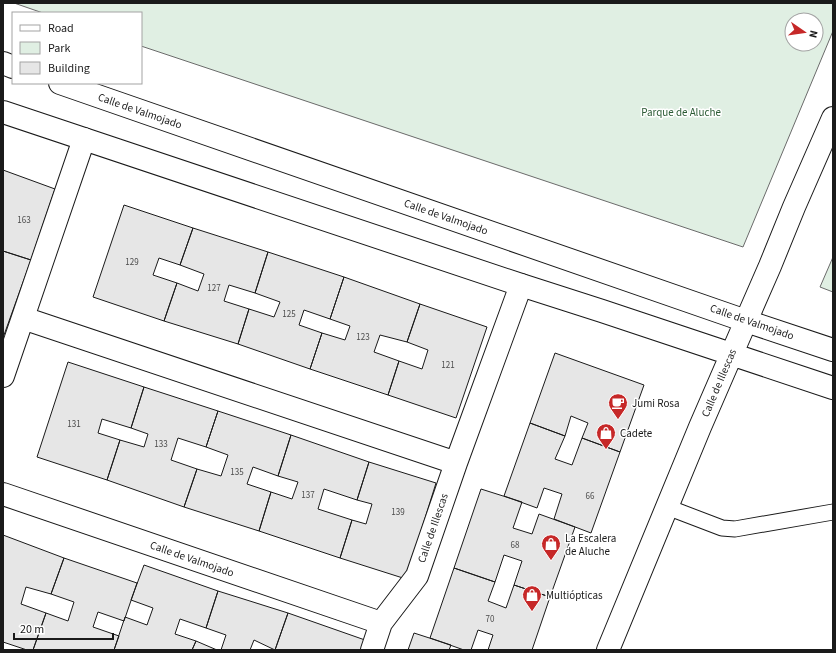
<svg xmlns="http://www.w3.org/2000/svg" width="836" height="653" font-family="'Source Sans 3',sans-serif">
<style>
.green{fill:#e0efe3;stroke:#6a6a6a;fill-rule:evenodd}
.building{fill:#e6e6e6;stroke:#1a1a1a}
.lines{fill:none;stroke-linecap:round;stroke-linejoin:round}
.service-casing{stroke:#1a1a1a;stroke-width:17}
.minor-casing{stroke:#1a1a1a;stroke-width:24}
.tertiary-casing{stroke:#1a1a1a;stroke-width:24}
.service{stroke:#fff;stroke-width:15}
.minor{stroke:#fff;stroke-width:22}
.tertiary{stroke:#fff;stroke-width:22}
.labels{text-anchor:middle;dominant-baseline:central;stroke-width:3;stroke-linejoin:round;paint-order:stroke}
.number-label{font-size:9px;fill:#4d4d4d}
.street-label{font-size:11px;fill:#1a1a1a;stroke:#fff}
.park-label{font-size:11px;fill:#2b5a34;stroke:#fff}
.poi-label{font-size:11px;fill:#1a1a1a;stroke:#fff;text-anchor:start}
</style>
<rect width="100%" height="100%" fill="#fff"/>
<path class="green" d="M14,3H833V31L743,247L141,46V13H43ZM792,20H816V44H792Z
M833,257V292L820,287Z"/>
<path class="building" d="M3,170L55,189L31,260L3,251Z
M124,205L193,228L180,265L159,258L153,275L177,283L164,321L93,297Z
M193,228L268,252L255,293L229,285L224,301L249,309L238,344L164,321L177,283L198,291L204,274L180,265Z
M3,251L31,260L4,335H3Z
M268,252L344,277L330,319L304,310L299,325L322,333L310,369L238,344L249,309L274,317L280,302L255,293Z
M344,277L420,304L407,342L380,335L374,352L399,361L388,395L310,369L322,333L345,340L350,326L330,319Z
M420,304L487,327L456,418L388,395L399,361L422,369L428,350L407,342Z
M555,353L644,385L620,452L582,438L588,423L571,416L565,436L530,423Z
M68,362L144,387L131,428L102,419L98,433L120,440L107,480L37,457Z
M144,387L218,411L206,447L178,438L171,460L197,469L184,507L107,480L120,440L144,447L148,434L131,428Z
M218,411L291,435L278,476L253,467L247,484L271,492L259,531L184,507L197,469L221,476L228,455L206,447Z
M530,423L565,436L555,459L572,465L582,438L620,452L591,533L554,519L562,494L544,488L537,508L504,496Z
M291,435L369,462L357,500L324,489L318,509L352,520L340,558L259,531L271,492L292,499L298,482L278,476Z
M369,462L436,483L406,579L340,558L352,520L366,524L372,504L357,500Z
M481,489L522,502L513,528L532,534L539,514L575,527L550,597L514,585L522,561L504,555L495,582L454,568Z
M3,535L64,558L51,594L26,587L21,604L46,613L33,650H27L3,642Z
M64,558L137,583L124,621L98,612L93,627L119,636L114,650H33L46,613L68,621L74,602L51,594Z
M144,565L218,591L206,628L180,619L175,634L196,641L192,650H114L125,617L147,625L153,608L131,600Z
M454,568L495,582L488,601L506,608L514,585L550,597L532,650H488L493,635L478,630L471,650H464L430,638Z
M218,591L288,613L275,650L254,640L250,650H221L226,635L206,628Z
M288,613L365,640L362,650H275Z
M414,633L451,645L449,650H408Z
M196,641L217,650H192Z"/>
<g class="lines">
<g class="service-casing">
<path id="service" d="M667,507L722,528L735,529L833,512"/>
</g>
<g class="minor-casing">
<path id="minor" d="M23,318L456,463
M746,321L770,266L794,207L833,118
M3,376L84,139
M3,494L381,623
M372,650L381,623L417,576L456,463L521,285"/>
</g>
<g class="tertiary-casing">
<path id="tertiary" d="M3,63L13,67
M60,83L746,321L833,350
M3,112L521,285L602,311L833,388
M608,650L700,427L746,321"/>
</g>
<use href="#service" class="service"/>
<use href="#minor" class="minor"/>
<use href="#tertiary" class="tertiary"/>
</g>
<defs>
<g id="cafe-pin" transform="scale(1)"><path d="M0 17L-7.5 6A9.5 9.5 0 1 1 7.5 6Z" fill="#c62828" stroke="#fff"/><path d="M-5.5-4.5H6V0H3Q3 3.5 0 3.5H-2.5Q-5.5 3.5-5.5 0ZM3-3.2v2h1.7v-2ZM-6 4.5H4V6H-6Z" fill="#fff"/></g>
<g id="shop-pin" transform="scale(1)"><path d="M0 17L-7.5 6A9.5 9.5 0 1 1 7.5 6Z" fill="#c62828" stroke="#fff"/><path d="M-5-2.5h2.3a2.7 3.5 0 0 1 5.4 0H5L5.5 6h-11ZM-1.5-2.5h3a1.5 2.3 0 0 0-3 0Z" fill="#fff"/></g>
</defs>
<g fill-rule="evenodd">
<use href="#cafe-pin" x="618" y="403"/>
<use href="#shop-pin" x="606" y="433"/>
<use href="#shop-pin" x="551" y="544"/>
<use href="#shop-pin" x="532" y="595"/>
</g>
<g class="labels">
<g class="number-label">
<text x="24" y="220">163</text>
<text x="132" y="262">129</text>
<text x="214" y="288">127</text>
<text x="289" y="314">125</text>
<text x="363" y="337">123</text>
<text x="448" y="365">121</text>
<text x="74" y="424">131</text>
<text x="161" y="444">133</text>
<text x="237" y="472">135</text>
<text x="308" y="495">137</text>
<text x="590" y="496">66</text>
<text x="398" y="512">139</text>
<text x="515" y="545">68</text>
<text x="490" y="619">70</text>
</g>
<g class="street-label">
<text transform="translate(140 111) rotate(19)">Calle de Valmojado</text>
<text transform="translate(446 217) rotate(19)">Calle de Valmojado</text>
<text transform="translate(752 322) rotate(19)">Calle de Valmojado</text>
<text transform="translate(719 383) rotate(-67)">Calle de Illescas</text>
<text transform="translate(433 528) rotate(-71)">Calle de Illescas</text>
<text transform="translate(192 559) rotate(19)">Calle de Valmojado</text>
</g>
<g class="park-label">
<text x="681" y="112">Parque de Aluche</text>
</g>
<g class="poi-label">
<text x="632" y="403">Jumi Rosa</text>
<text x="620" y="433">Cadete</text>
<text x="565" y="538">La Escalera<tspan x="565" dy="13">de Aluche</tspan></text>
<text x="546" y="595">Multiópticas</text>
</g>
</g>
<rect width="836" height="653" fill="none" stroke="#1a1a1a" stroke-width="8"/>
<rect x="12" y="12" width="130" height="72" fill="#ffffff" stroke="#a3a3a3"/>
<rect x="20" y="25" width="20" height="6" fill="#ffffff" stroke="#a3a3a3"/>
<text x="48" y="32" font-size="12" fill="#1a1a1a">Road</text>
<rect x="20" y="42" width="20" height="12" fill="#e0efe3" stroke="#a3a3a3"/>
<text x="48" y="52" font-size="12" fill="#1a1a1a">Park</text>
<rect x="20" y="62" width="20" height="12" fill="#e6e6e6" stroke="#a3a3a3"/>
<text x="48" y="72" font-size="12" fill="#1a1a1a">Building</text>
<g transform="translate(804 32) rotate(103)"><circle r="19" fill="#ffffff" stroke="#a3a3a3"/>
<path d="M0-3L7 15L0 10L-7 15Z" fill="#c62828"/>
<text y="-6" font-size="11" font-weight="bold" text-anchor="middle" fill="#1a1a1a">N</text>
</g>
<path d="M14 633v6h99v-6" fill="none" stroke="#1a1a1a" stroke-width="2"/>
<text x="20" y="633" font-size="12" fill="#1a1a1a" stroke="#ffffff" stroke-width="3" paint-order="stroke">20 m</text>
</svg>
